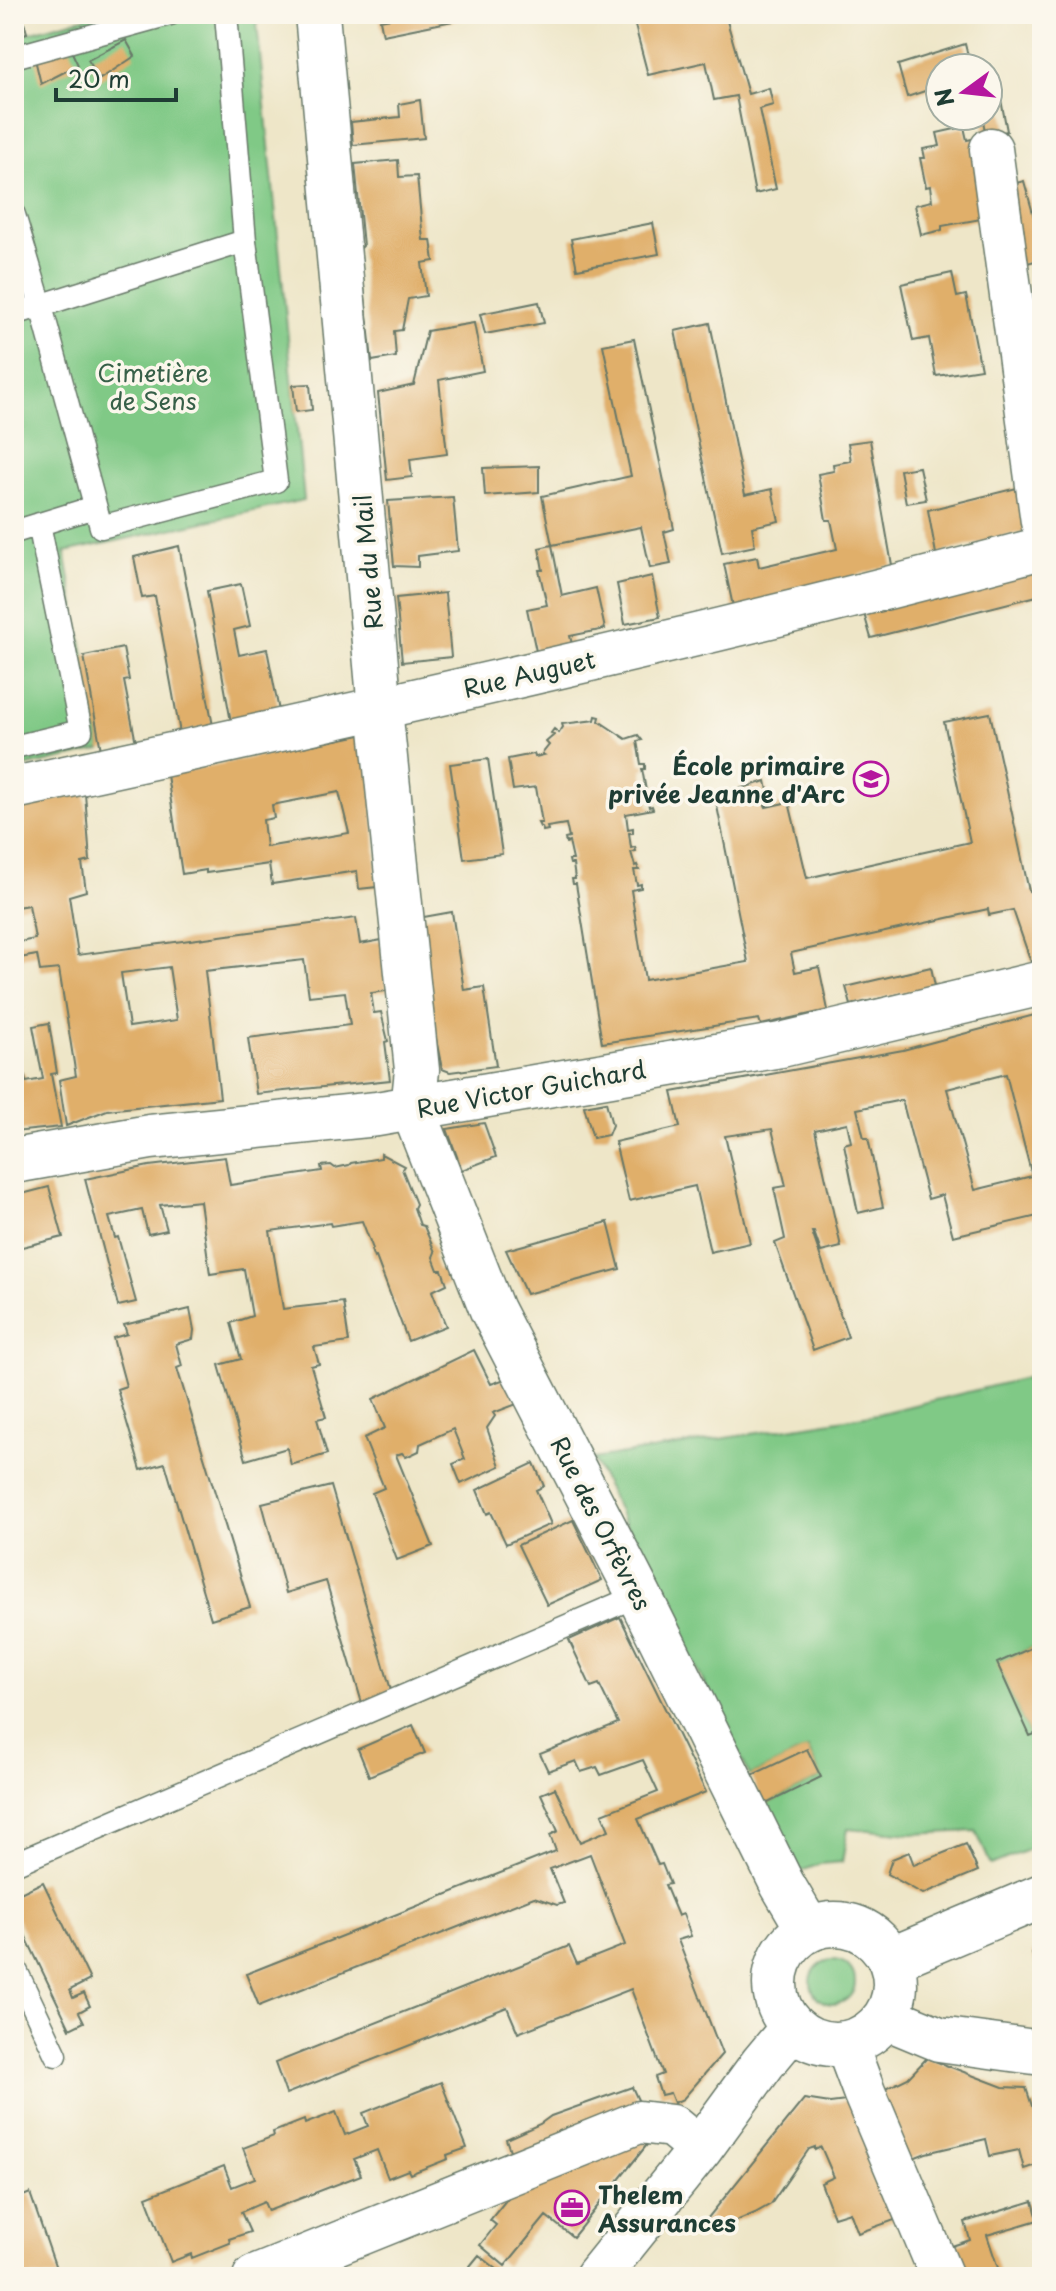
<svg xmlns="http://www.w3.org/2000/svg" width="1056" height="2291" font-family="'Playpen Sans',sans-serif">
<style>
.green{fill:#80c986;stroke:#50835d;stroke-width:2}
.building{fill:#e0af6b;fill-rule:evenodd}
.lines{fill:none;stroke-linecap:round;stroke-linejoin:round}
.lane-casing{stroke:#677868;stroke-width:25}
.street-casing{stroke:#677868;stroke-width:45}
.secondary-casing{stroke:#677868;stroke-width:47}
.lane{stroke:#fff;stroke-width:22}
.street{stroke:#fff;stroke-width:42}
.secondary{stroke:#fff;stroke-width:44}
.labels{text-anchor:middle;dominant-baseline:central;stroke-width:7;stroke-linejoin:round;paint-order:stroke}
.park-label{font-size:24px;fill:#376048;stroke:#fbf7ec}
.street-label{font-size:24px;fill:#1f3d34;stroke:#fbf7ec}
.poi-label{font-size:24px;font-weight:bold;fill:#1f3d34;stroke:#fbf7ec;text-anchor:end}
</style>
<rect width="100%" height="100%" fill="#fbf7ec"/>
<filter id="ink" filterUnits="userSpaceOnUse"><feTurbulence type="fractalNoise" baseFrequency=".0125" numOctaves="2"/><feDisplacementMap in="SourceGraphic" scale="16" xChannelSelector="R" yChannelSelector="G"/><feConvolveMatrix kernelMatrix="1 2 1 2 8 2 1 2 1" color-interpolation-filters="sRGB"/></filter>
<filter id="wash" filterUnits="userSpaceOnUse"><feTurbulence type="fractalNoise" baseFrequency=".006" numOctaves="4" result="noise"/><feDisplacementMap in="SourceGraphic" scale="32" xChannelSelector="R" yChannelSelector="G"/><feGaussianBlur stdDeviation="1.8" result="paint"/><feColorMatrix in="noise" values="0 0 0 0 0 0 0 0 0 0 0 0 0 0 0 0 0 1.4 0 .05"/><feComposite in="paint" operator="in"/></filter>
<g filter="url(#wash)">
<rect width="100%" height="100%" fill="#eee6c8"/>
<path class="green" d="M98,14H256L304,500L65,552L101,750L14,769V37Z
M1042,1374V1643L998,1663L1030,1736L1042,1731V1844L991,1865L976,1831L911,1834L848,1828L842,1862L820,1864L799,1872L764,1805L821,1777L808,1749L750,1776L593,1459L877,1414Z
M811 1982a22 22 0 1 1 44 0a22 22 0 1 1-44 0Z"/>
<g id="blocks">
<path class="building" d="M14,14H22L27,33L14,37Z
M402,14H483V15L383,35L380,20L402,16Z
M632,14H656L657,17L672,14H725L748,94L769,88L773,105L759,109L776,189L755,194L736,96L714,100L706,62L648,75Z
M126,40L135,56L100,79L88,60Z
M68,44L78,65L41,84L35,59Z
M965,44L971,68H940V86L907,97L898,65Z
M998,84L1007,131L986,136L982,116H988V86Z
M420,100L424,138L353,145L351,122L400,117L399,104Z
M964,127L967,140L977,138L992,217L942,226V230L921,235L915,205L932,201L930,186L926,187L920,158H925L923,149L940,146L937,133Z
M398,160L399,177L417,176L423,240H431L434,261L422,263L426,296L408,299L402,330L394,331L396,357L372,361L360,249L363,246L355,164Z
M1024,181L1039,235L1042,234V259L1017,266L1009,185Z
M653,223L659,254L577,269L571,239Z
M952,273L957,297L966,295L981,369L936,376L929,338L913,341L901,284Z
M539,302L544,323L485,334L480,314Z
M474,323L483,371L439,380L447,454L410,459L412,477L387,480L378,393L414,385L427,331Z
M710,323L745,495L772,489L779,521L752,527L755,546L722,553L675,331Z
M634,339L674,529L664,532L671,564L650,568L641,527L552,545L542,496L631,476L603,345Z
M310,384L312,410L296,412L293,385Z
M870,440L892,565L734,611L724,564L757,557L759,567L837,549L831,520H826L818,474L834,471L833,464L851,461L848,443Z
M539,466V492L485,496L483,468Z
M919,467L926,500L906,503L900,470Z
M1029,485L1035,529L936,554L928,510Z
M453,497L458,551L418,556V567L394,566L388,501Z
M552,545L562,596L596,588L605,629L570,636L573,648L537,656L527,609L547,605L539,570H543L539,548Z
M179,546L213,726L180,733L155,596L142,598L134,557Z
M1035,567L1041,595L871,638L863,610Z
M652,576L660,617L625,624L617,584Z
M241,584L250,626L234,630L239,655L267,649L279,711L231,722L207,591Z
M445,593L451,657L402,662L396,598Z
M123,648L129,680L124,681L136,743L101,750L84,656Z
M990,713L1029,891L1042,889V960L1031,962L1013,910L989,915L988,909L791,953L795,972L819,967L828,1010L761,1025L759,1019L602,1043L576,884H573L572,879H575L573,864H570L569,860H573L569,842L566,843L565,839L569,838L566,824L547,827L548,830L543,831L542,827H540L538,823H542L536,787L513,790L508,759L534,754L535,757L544,755L542,754L549,745L546,742L554,735L551,733L554,729L559,733L563,727L562,724L595,720L596,716L600,717L599,721L626,739L638,735L642,740L637,741L641,764H645V769H642L649,807L652,806L653,809L626,814L628,829L633,828V833H629L631,848L635,847L636,851L631,852L635,866L637,865L639,870H634L637,885L641,884V888L631,890L645,980L748,962L715,796L766,781L771,804L765,805L766,807L789,802L807,878L970,842L944,722Z
M370,733L377,887L359,889L357,871L272,884L269,864L206,873V870L182,874L167,775ZM339,792L349,833L266,847L263,820L274,818L272,805Z
M488,759L502,854L464,859L450,764Z
M85,793L90,861L82,863L86,891L69,896L78,955L356,918L360,944L382,940L387,991L371,993L374,1013L381,1012L388,1041L385,1042L390,1080L256,1094L248,1038L350,1025L345,992L309,996L304,960L205,971L220,1098L107,1110L66,1126L59,1080L76,1076L59,969L40,971L37,955L14,959V943L35,939L29,905L16,907L14,898V808ZM169,967L177,1020L129,1027L121,973Z
M452,912L464,990L484,987L496,1066L450,1072L442,1069L433,1024L418,918Z
M931,967L935,986L851,1005L846,987Z
M1042,1013V1215L953,1236L942,1195L928,1199L902,1100L857,1109L864,1138H868L883,1207L858,1213L844,1144L851,1142L847,1123L815,1130L841,1247L821,1252L814,1232H812L848,1337L813,1350L775,1243L785,1239L774,1188L786,1186L772,1129L725,1136L750,1243L710,1252L695,1186L629,1201L615,1142L680,1127L672,1092L903,1050ZM1006,1074L1032,1176L975,1190L947,1089Z
M49,1023L57,1073L51,1074L61,1127L14,1132V1074L24,1072L26,1082L43,1079L33,1026Z
M606,1102L612,1125L608,1135L593,1138L584,1106Z
M484,1123L496,1157L462,1170L447,1129Z
M381,1154L404,1166L402,1169L416,1204L414,1208L420,1225L424,1226L435,1252L433,1257L438,1270H442L447,1284L432,1291L446,1326L408,1341L376,1257L374,1258L371,1250L373,1249L362,1221L331,1226L330,1223L270,1231L283,1309L343,1302L349,1342L314,1347L319,1364L311,1366L326,1417L317,1419L327,1454L291,1465L287,1448L246,1460L219,1365L241,1359L231,1323L252,1316L244,1269L210,1274L200,1201L160,1205L167,1230L148,1234L142,1210L109,1217L115,1238L118,1237L136,1302L118,1306L85,1179L149,1166L225,1157L230,1185L322,1171L321,1166L331,1165L335,1168L349,1165L351,1163L381,1158Z
M49,1187L63,1237L14,1249V1196Z
M608,1222L620,1269L526,1294L506,1250Z
M190,1309L194,1330L193,1339L176,1344L182,1366L177,1368L250,1607L211,1619L165,1463L141,1470L117,1389L126,1386L113,1338L127,1334L124,1325Z
M474,1350L491,1384L505,1379L517,1404L493,1413L495,1416L487,1428L500,1466L461,1484L453,1464L465,1459L453,1429L420,1444L419,1451L406,1457L402,1453L396,1455L433,1546L397,1560L372,1493L384,1488L364,1438L385,1428L373,1399Z
M534,1463L544,1486L536,1490L551,1524L506,1544L491,1512L487,1514L477,1490Z
M331,1486L391,1690L362,1703L327,1584L326,1581L286,1593L262,1503Z
M573,1520L602,1580L547,1605L518,1545Z
M620,1617L706,1792L638,1819L658,1865L662,1864L670,1884L665,1885L678,1916L683,1914L691,1936L678,1940L722,2054L683,2099L674,2103L670,2093L661,2095L655,2077L663,2074L631,1989L518,2033L507,2007L286,2094L275,2063L569,1946L577,1964L625,1945L590,1854L550,1869L564,1903L557,1905L534,1897L259,2006L246,1974L556,1851L550,1835L558,1831L541,1794L555,1788L580,1842L609,1830L602,1814L658,1792L643,1760L601,1775L597,1767L581,1772L576,1761L548,1771L540,1754L618,1723L599,1684L591,1687L569,1640Z
M1042,1643V1731L1030,1736L997,1663Z
M413,1725L425,1753L369,1776L358,1749Z
M807,1749L821,1777L764,1805L750,1776Z
M966,1844L978,1871L923,1894L887,1874L892,1859L909,1852L914,1865Z
M43,1882L90,1980L70,1990L73,1998L84,1993L90,2006L79,2012L84,2022L70,2029L14,1912V1896Z
M1042,1949V1980H1041L1032,1953Z
M927,2058L1003,2087L1026,2088L1032,2106L1042,2103V2163L1024,2169L1019,2150L990,2156L986,2139L926,2153L903,2162L877,2093L908,2078Z
M441,2082L467,2148L447,2155L448,2159L410,2174L408,2170L388,2178L377,2150L354,2159L361,2175L268,2211L264,2202L241,2212L250,2232L229,2239L230,2243L192,2258L191,2254L171,2262L146,2197L224,2166L232,2187L255,2178L243,2148L274,2136L273,2132L304,2120L305,2124L336,2112L345,2135L368,2126L363,2113Z
M632,2087L644,2113L515,2165L506,2139L540,2124L551,2116Z
M804,2099L830,2103L854,2100L906,2216L858,2233L850,2212L834,2217L821,2183L834,2177L821,2147L815,2150V2147L809,2149L771,2204L755,2213L713,2231L703,2224Z
M650,2141L573,2237L546,2216L505,2266L480,2245L496,2225L490,2220L515,2189L510,2178Z
M30,2193L59,2277H14V2200Z
M1033,2201L1038,2220L987,2235L1001,2277H953L943,2249L970,2240L965,2222Z
M479,2255L507,2277H461Z"/>
</g>
</g>
<g filter="url(#ink)">
<use href="#blocks" fill-opacity="0" stroke="#677868" stroke-width="2"/>
<g class="lines">
<g class="lane-casing">
<path id="lane" d="M14,57L170,14
M14,215L41,306L101,527L276,481L245,241
M14,314L245,241L226,14
M14,532L95,507
M14,747L81,731L39,524
M14,1864L639,1595
M14,1966L56,2055"/>
</g>
<g class="street-casing">
<path id="street" d="M991,149L1042,522
M14,788C358,714 702,638 1042,548
M846,2044L864,2092L942,2277
M254,2277L639,2122L672,2126L700,2149"/>
</g>
<g class="secondary-casing">
<path id="secondary" d="M317,14L380,709L417,1070L413,1109L492,1310L639,1595L782,1884L809,1930
M14,1161L150,1137L377,1114L781,1045L1042,983
M775 1984a60 60 0 1 1 120 0a60 60 0 1 1-120 0Z
M890,1960L1042,1896
M886,2017L939,2039L1042,2053
M597,2277L700,2149L763,2063L793,2027"/>
</g>
<use href="#lane" class="lane"/>
<use href="#street" class="street"/>
<use href="#secondary" class="secondary"/>
</g>
</g>
<defs>
<g id="school-ring" transform="scale(1.8)"><circle r="9.5" fill="#fbf7ec" stroke="#b5179e" stroke-width="1.5"/><path d="M0-5L7-2L0 1L-7-2ZM-4 1L0 2.5L4 1V4Q0 6-4 4Z" fill="#b5179e"/></g>
<g id="office-ring" transform="scale(1.8)"><circle r="9.5" fill="#fbf7ec" stroke="#b5179e" stroke-width="1.5"/><path d="M-6-3h4V-5.5h4V-3h4V5H-6ZM-1-4.5V-3h2v-1.5ZM-6 0V1H6V0Z" fill="#b5179e"/></g>
</defs>
<g fill-rule="evenodd">
<use href="#school-ring" x="871" y="779"/>
<use href="#office-ring" x="572" y="2208"/>
</g>
<g class="labels">
<g class="park-label">
<text x="153" y="372">Cimetière<tspan x="153" dy="28">de Sens</tspan></text>
</g>
<g class="street-label">
<text transform="translate(367 562) rotate(-95)">Rue du Mail</text>
<text transform="translate(529 673) rotate(-13)">Rue Auguet</text>
<text transform="translate(531 1088) rotate(-10)">Rue Victor Guichard</text>
<text transform="translate(602 1523) rotate(63)">Rue des Orfèvres</text>
</g>
<g class="poi-label">
<text x="845" y="765">École primaire<tspan x="845" dy="28">privée Jeanne d'Arc</tspan></text>
<text x="598" y="2194" text-anchor="start">Thelem<tspan x="598" dy="28">Assurances</tspan></text>
</g>
</g>
<rect width="1056" height="2291" fill="none" stroke="#fbf7ec" stroke-width="48"/>
<g transform="translate(964 92) rotate(255)"><circle r="38" fill="#fbf7ec" stroke="#a3ada2" stroke-width="2"/>
<path d="M0-6L14 30L0 20L-14 30Z" fill="#b5179e"/>
<text y="-12" font-size="22" font-weight="bold" text-anchor="middle" fill="#1f3d34">N</text>
</g>
<path d="M56 88v12h120v-12" fill="none" stroke="#1f3d34" stroke-width="4"/>
<text x="68" y="88" font-size="24" fill="#1f3d34" stroke="#fbf7ec" stroke-width="6" paint-order="stroke">20 m</text>
</svg>
